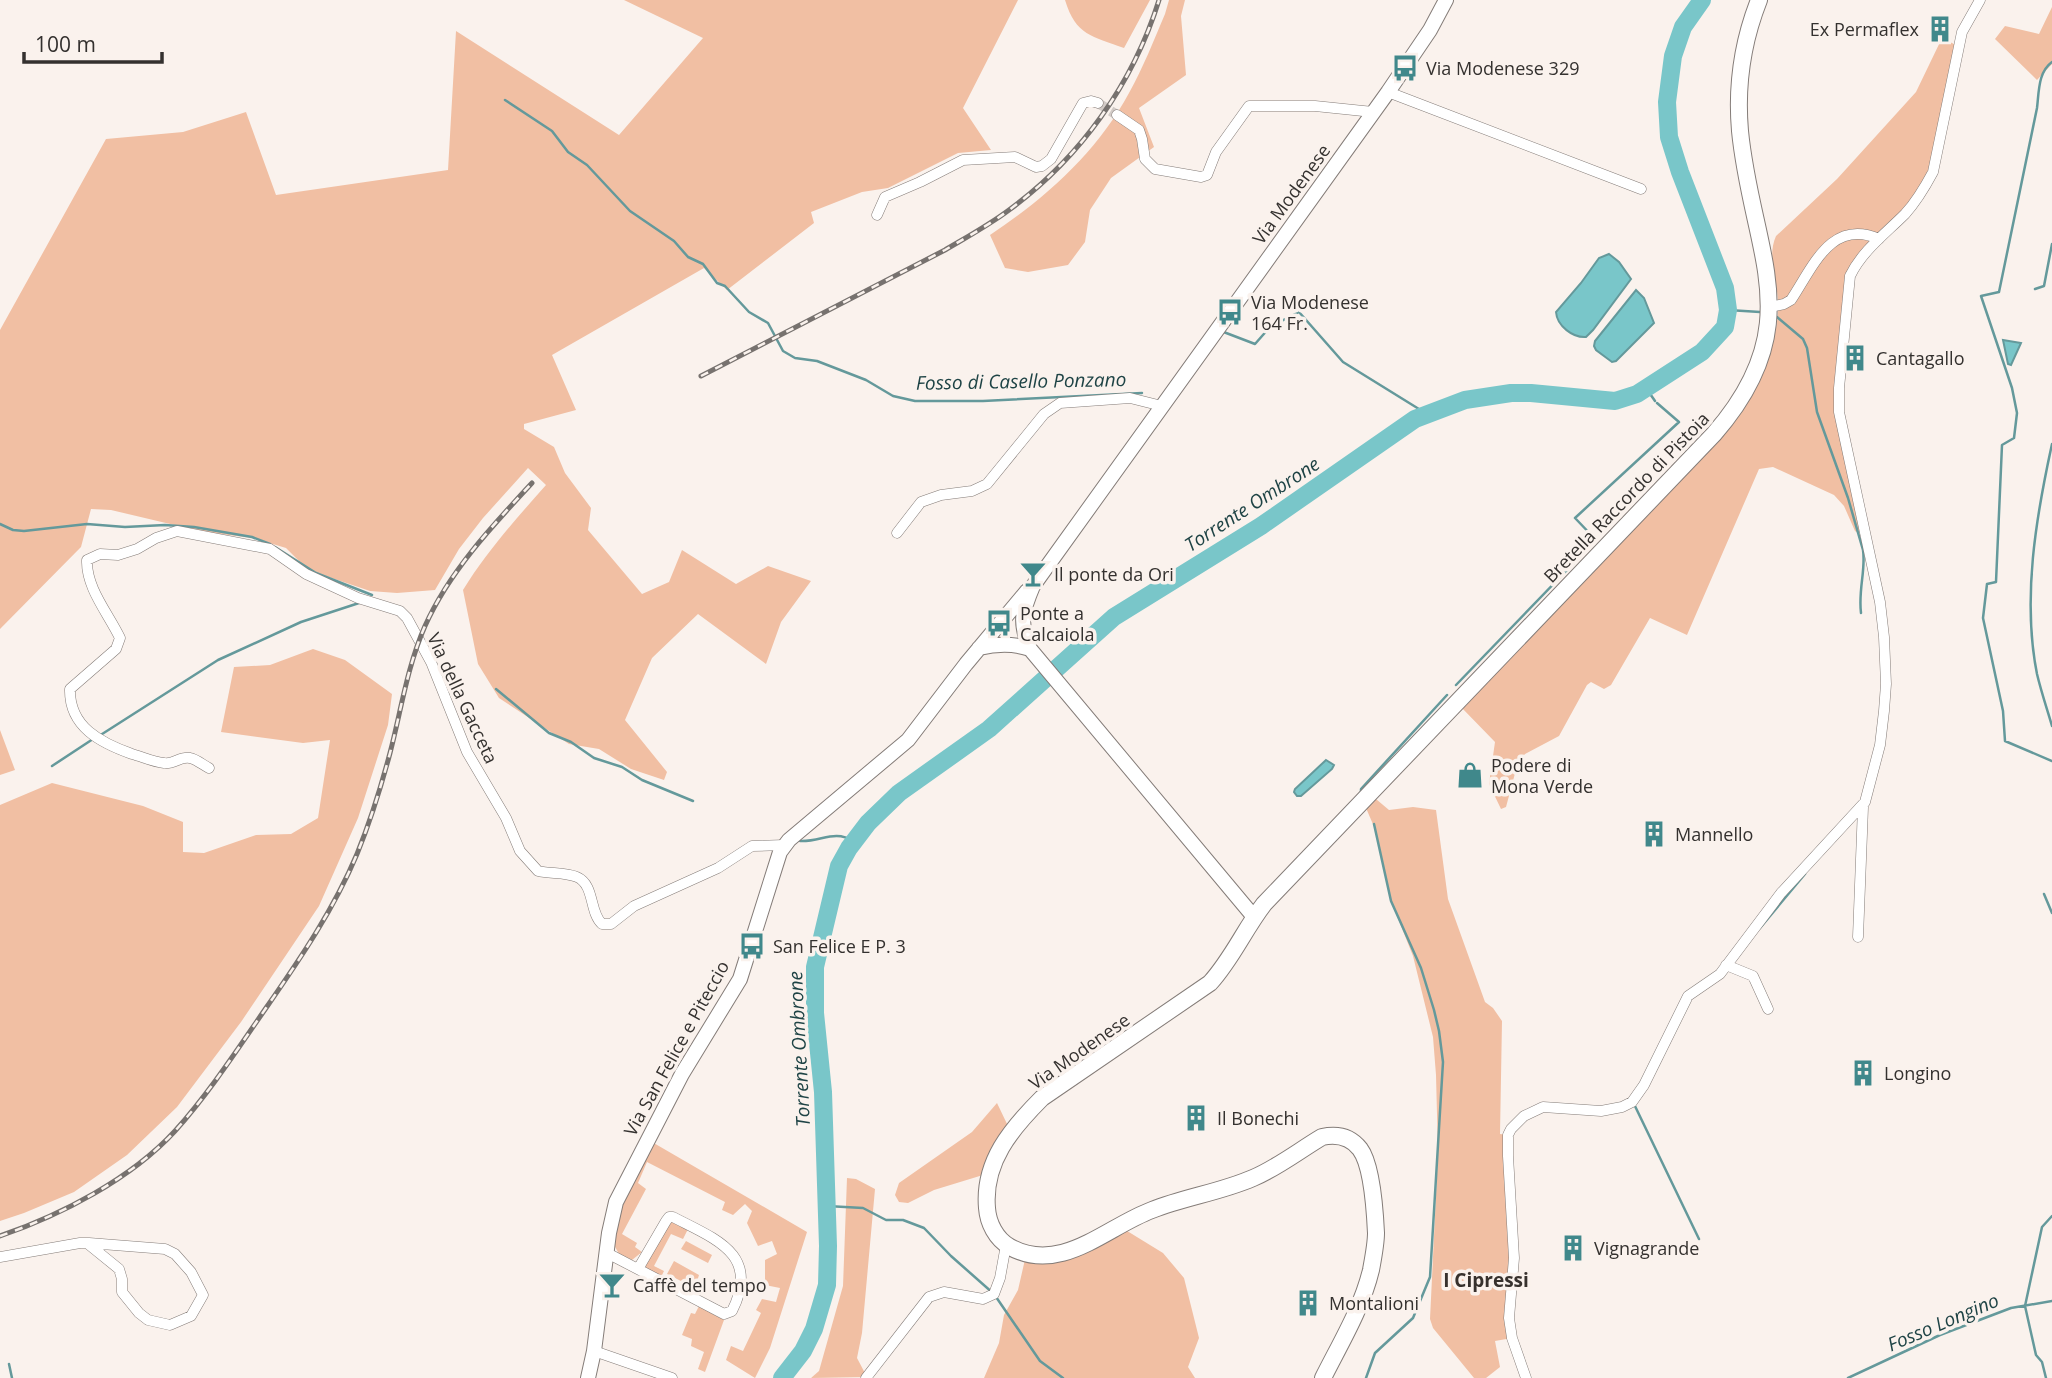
<svg xmlns="http://www.w3.org/2000/svg" width="2052" height="1378" font-family="'Open Sans',sans-serif">
<style>
.green{fill:#f1bfa3}
.water{fill:#79c6c9;stroke:#64999b;stroke-width:2}
.lines{fill:none;stroke-linecap:round;stroke-linejoin:round}
.stream{stroke:#64999b;stroke-width:2.5}
.river{stroke:#79c6c9;stroke-width:18}
.street-tunnel{stroke:#d2cbc7;stroke-width:10;stroke-dasharray:10 5;stroke-linecap:butt}
.street-casing{stroke:#847c78;stroke-width:11}
.secondary-casing{stroke:#847c78;stroke-width:16}
.primary-casing{stroke:#847c78;stroke-width:18}
.street{stroke:#fff;stroke-width:10}
.secondary{stroke:#fff;stroke-width:14}
.primary{stroke:#fff;stroke-width:16}
.rail-casing{stroke:#77726f;stroke-width:5}
.rail{stroke:#faf2ed;stroke-width:2.5;stroke-dasharray:8;stroke-linecap:butt}
.labels{text-anchor:middle;dominant-baseline:central;stroke-width:7;stroke-linejoin:round;paint-order:stroke}
.poi-label{font-size:18px;fill:#34312f;stroke:#faf2ed;text-anchor:start}
.street-label{font-size:18px;fill:#34312f;stroke:#faf2ed}
.water-label{font-size:19px;font-style:italic;fill:#1e4345;stroke:#faf2ed}
.neighbourhood-label{font-size:19px;font-weight:bold;fill:#37312d;stroke:#faf2ed}
</style>
<rect width="100%" height="100%" fill="#faf2ed"/>
<path class="green" d="M624,0H1018L963,108L991,150L958,153L888,188L862,192L811,212L814,223L727,290L704,268L552,355L576,410L524,424V429L554,447L565,473L591,508L588,530L642,594L669,582L682,550L736,584L768,566L811,581L781,622L766,664L698,614L652,658L625,720L667,772L664,780L631,769L599,749L569,744L499,698L478,664L463,590C487,551 516,519 546,485L528,468L483,518L459,549L435,590L397,593L370,591L308,570L286,548L253,538L204,532L111,510L91,509L81,547L0,629V330L106,139L183,132L246,112L276,195L448,170L456,31L619,135L703,38Z
M1065,0H1150L1124,48C1092,36 1076,36 1065,0Z
M1169,0H1185L1181,16L1186,75L1139,108L1154,147L1111,178L1090,210L1085,242L1068,265L1028,272L1005,268L990,235C1046,198 1097,152 1129,93C1143,68 1154,40 1165,14Z
M2052,7V64L2037,80L1995,39L2005,26L2039,34Z
M1942,38L1956,45L1926,185L1849,280L1839,397L1865,532L1858,533L1855,531L1844,506L1834,495L1773,467L1759,469L1687,635L1650,618L1611,685L1604,689L1591,682L1587,685L1559,736L1525,754L1518,762L1506,807L1501,809L1489,784L1495,742L1461,707L1765,366C1772,347 1778,327 1778,307C1779,284 1766,258 1776,236L1837,179L1916,92Z
M313,649L345,660L392,694L388,725L358,818L319,906L241,1022L177,1107L127,1155L74,1192L24,1213L0,1221V805L52,783L143,806L183,822V852L204,853L256,835L291,834L318,818L330,740L303,743L221,732L234,667L270,665Z
M0,730L15,770L0,775Z
M1370,794L1389,810L1413,807L1436,810L1448,899L1485,1002L1493,1008L1502,1021L1500,1134L1508,1135L1512,1338L1495,1341L1500,1367L1486,1378H1474L1433,1328L1430,1319L1438,1154L1436,1075L1433,1037L1413,956L1391,901L1375,829L1363,801Z
M997,1103L1008,1126L983,1175L934,1190L908,1203L899,1202L895,1195L899,1183L972,1132Z
M652,1142L807,1232L770,1348L755,1378L726,1360L731,1346L743,1351L761,1313L756,1310L762,1299L776,1302L780,1288L765,1285V1260L777,1254L772,1241L758,1246L747,1223L752,1211L745,1204L733,1215L722,1210L725,1202L647,1162L638,1183L646,1189L622,1234L637,1243L635,1247L642,1252L632,1260L619,1254L614,1245L623,1200Z
M847,1178L856,1179L875,1189L862,1333L857,1358L867,1377L811,1378L819,1371L843,1286Z
M668,1222H672L688,1229L683,1239L671,1234L654,1266L664,1271L661,1277L646,1268V1263Z
M1119,1226L1163,1253L1184,1278L1199,1338L1188,1367L1195,1378H984L999,1343L1004,1315L1018,1290L1026,1255H1043Z
M686,1241L712,1255L708,1263L681,1249Z
M674,1261L699,1275L695,1288L667,1274Z
M699,1306L724,1320L705,1372L698,1369L704,1352L691,1346L692,1339L682,1335L691,1313L695,1314Z"/>
<path class="water" d="M1609,254L1619,262L1631,279L1593,330L1586,337C1573,338 1557,326 1556,312L1581,283L1599,258Z
M1636,290L1644,298L1654,323L1616,361L1612,362L1596,350L1594,346L1595,341Z
M2003,340L2021,343L2011,365L2008,364Z
M1326,760L1334,765L1332,769L1301,796H1297L1294,792L1295,789Z"/>
<g class="lines">
<path class="stream" d="M2052,62C2038,72 2039,92 2037,108L1999,292L1981,296L2012,388L2017,413L2014,438L2002,445L1996,582L1987,584L1983,618L2003,711L2005,741L2052,761
M505,100L552,131L568,152L587,165L630,211L674,241L688,257L703,264L717,283L725,286L749,312L768,323L783,351L795,358L817,361L866,380L893,396L915,401H983L1142,393
M2035,289L2044,286L2052,244
M1728,310L1760,312
M1777,317L1803,339L1807,348L1817,412L1848,498L1863,550C1866,570 1858,590 1861,613
M1221,331L1255,344L1270,327L1299,312L1343,362L1427,414
M1646,388L1655,401
M2052,444C2036,517 2022,599 2037,674C2041,691 2047,709 2052,726
M0,524L13,530L24,531L87,524L125,527L165,525L194,527L252,537L270,544
M275,547L316,573L372,595
M1456,685L1596,540L1575,518L1679,422L1657,403
M496,689L549,733L571,742L594,758L622,767L642,780L693,801
M99,736L218,660L301,622L359,603
M52,766L93,739
M1361,794V789L1447,695
M800,841C822,842 833,829 854,841
M2044,894L2052,913
M1760,928L1805,874
M1634,1104L1699,1239
M827,1206L863,1208L886,1220H903L924,1228L951,1256L994,1294L1040,1361L1063,1378
M9,1364L12,1378
M1366,1378L1375,1353L1413,1318L1430,1277L1443,1062L1439,1031L1434,1010L1421,968L1391,901L1374,824
M1848,1378L1940,1335L2011,1308L2052,1301
M2046,1378L2042,1362L2036,1355L2025,1306L2042,1227L2052,1216"/>
<path class="river" d="M782,1378L803,1351L814,1329L827,1285L828,1246L823,1092L815,1013V967L839,866L849,848L868,823L899,793L989,729L1114,617L1261,526L1415,419L1465,400L1511,393H1531L1615,401L1637,394L1702,352L1725,327L1728,310L1725,288L1680,172L1669,137L1667,102L1673,56L1683,27L1702,0"/>
<path class="street-tunnel" d="M1098,103L1117,115"/>
<g class="street-casing">
<path id="street" d="M1388,92L1641,189
M1117,115L1139,130L1142,139L1145,159L1155,169L1201,177L1207,175L1216,152L1249,106H1315L1373,112
M877,215L885,197L920,182L963,160L1015,157L1036,167L1042,166L1051,159L1083,103L1091,101L1098,103
M1770,307L1784,304L1791,300C1813,267 1831,218 1879,239
M897,533L921,502L941,495L972,491L987,484L1044,414L1060,403L1130,398L1162,406
M209,768C203,765 196,759 190,758C180,756 173,765 164,763C153,762 143,757 132,754C101,743 69,727 70,689L116,649L120,638C108,613 86,588 87,560L100,554L118,555L137,549L156,538L177,531L270,549L306,574L358,598L400,611L407,618L431,662L467,752L506,818L520,851L538,871C550,874 565,872 577,877C595,885 589,912 602,924H611L634,906L718,868L752,846L784,845
M1858,937L1863,807
M1726,965L1753,976L1768,1009
M607,1253L724,1314L732,1311C761,1254 715,1239 673,1217H669L666,1221L638,1269
M0,1257L80,1243H89L165,1249L175,1254L191,1272L203,1295L191,1316L170,1325L148,1320L139,1313L122,1292V1279L119,1269L87,1243
M594,1351L672,1378
M866,1378L929,1297L944,1292L983,1299L994,1294L1000,1278L1006,1245
M1526,1378L1512,1338L1509,1318L1514,1258L1508,1156V1135L1511,1129L1524,1116L1543,1107L1601,1111L1622,1107L1632,1102L1644,1085L1688,996L1720,974L1781,893L1865,802L1880,745L1884,711L1886,684L1884,637L1880,602L1839,412V388L1850,276C1862,251 1885,234 1905,214C1916,202 1925,187 1933,172L1962,32L1980,0"/>
</g>
<g class="secondary-casing">
<path id="secondary" d="M979,648C996,644 1013,643 1030,649
M1254,917L1030,649C1019,622 1022,612 1033,586L1388,92L1430,30L1446,0
M588,1378L594,1351L609,1233L616,1202L682,1074L740,979L780,852L789,840L908,740L966,664L1027,591"/>
</g>
<g class="primary-casing">
<path id="primary" d="M1323,1378C1340,1344 1362,1308 1371,1270C1373,1259 1376,1244 1376,1233C1375,1212 1372,1165 1360,1149C1350,1136 1336,1134 1322,1137C1300,1150 1277,1168 1253,1178C1221,1192 1185,1197 1152,1210C1106,1227 1061,1275 1010,1247C996,1239 988,1223 987,1208C983,1162 1011,1129 1042,1098L1210,983C1232,959 1244,930 1264,904L1714,434C1811,323 1752,254 1740,131C1736,85 1742,43 1759,0"/>
</g>
<use href="#street" class="street"/>
<use href="#secondary" class="secondary"/>
<use href="#primary" class="primary"/>
<g class="rail-casing">
<path id="rail" d="M701,376L945,250C967,237 989,225 1009,210C1080,158 1133,84 1159,0
M0,1236C61,1215 131,1179 175,1131C209,1093 237,1050 266,1008C300,959 334,909 357,854C370,822 381,787 390,753C401,711 407,667 425,626C449,572 492,526 532,483"/>
</g>
<use href="#rail" class="rail"/>
</g>
<defs>
<g id="building-bare" transform="scale(2.1)"><path d="M-4-6H4V6H1V3H-1V6H-4ZM-2.5-4.3h1.7v1.8h-1.7ZM.8-4.3h1.7v1.8H.8ZM-2.5-1h1.7V.8h-1.7ZM.8-1h1.7V.8H.8Z" fill="#40888b" stroke="#faf2ed" stroke-width="2.5" paint-order="stroke"/></g>
<g id="bus-bare" transform="scale(2.1)"><path d="M-5-6H5V4H4V6H2V4H-2V6H-4V4H-5ZM-3.5-4V0h7V-4ZM-3.5 1.2v1.5H-2V1.2ZM2 1.2v1.5H3.5V1.2Z" fill="#40888b" stroke="#faf2ed" stroke-width="2.5" paint-order="stroke"/></g>
<g id="bar-bare" transform="scale(2.1)"><path d="M-6-5H6L.8 .8V4.5H3.5V6h-7V4.5H-.8V.8Z" fill="#40888b" stroke="#faf2ed" stroke-width="2.5" paint-order="stroke"/></g>
<g id="shop-bare" transform="scale(2.1)"><path d="M-5-2.5h2.3a2.7 3.5 0 0 1 5.4 0H5L5.5 6h-11ZM-1.5-2.5h3a1.5 2.3 0 0 0-3 0Z" fill="#40888b" stroke="#faf2ed" stroke-width="2.5" paint-order="stroke"/></g>
</defs>
<g fill-rule="evenodd">
<use href="#building-bare" x="1940" y="29"/>
<use href="#bus-bare" x="1405" y="68"/>
<use href="#bus-bare" x="1230" y="312"/>
<use href="#building-bare" x="1855" y="358"/>
<use href="#bar-bare" x="1033" y="574"/>
<use href="#bus-bare" x="999" y="623"/>
<use href="#shop-bare" x="1470" y="775"/>
<use href="#building-bare" x="1654" y="834"/>
<use href="#bus-bare" x="752" y="946"/>
<use href="#building-bare" x="1863" y="1073"/>
<use href="#building-bare" x="1196" y="1118"/>
<use href="#building-bare" x="1573" y="1248"/>
<use href="#bar-bare" x="612" y="1285"/>
<use href="#building-bare" x="1308" y="1303"/>
</g>
<g class="labels">
<g class="poi-label">
<text x="1919" y="29" text-anchor="end">Ex Permaflex</text>
<text x="1426" y="68">Via Modenese 329</text>
<text x="1251" y="302">Via Modenese<tspan x="1251" dy="21">164 Fr.</tspan></text>
<text x="1876" y="358">Cantagallo</text>
<text x="1054" y="574">Il ponte da Ori</text>
<text x="1020" y="613">Ponte a<tspan x="1020" dy="21">Calcaiola</tspan></text>
<text x="1491" y="765">Podere di<tspan x="1491" dy="21">Mona Verde</tspan></text>
<text x="1675" y="834">Mannello</text>
<text x="773" y="946">San Felice E P. 3</text>
<text x="1884" y="1073">Longino</text>
<text x="1217" y="1118">Il Bonechi</text>
<text x="1594" y="1248">Vignagrande</text>
<text x="633" y="1285">Caffè del tempo</text>
<text x="1329" y="1303">Montalioni</text>
</g>
<g class="street-label">
<text transform="translate(1291 194) rotate(-54)">Via Modenese</text>
<text transform="translate(1626 497) rotate(-46)">Bretella Raccordo di Pistoia</text>
<text transform="translate(463 698) rotate(65)">Via della Gacceta</text>
<text transform="translate(676 1048) rotate(-61)">Via San Felice e Piteccio</text>
<text transform="translate(1079 1051) rotate(-35)">Via Modenese</text>
</g>
<g class="water-label">
<text transform="translate(1021 381) rotate(-1)">Fosso di Casello Ponzano</text>
<text transform="translate(1252 504) rotate(-33)">Torrente Ombrone</text>
<text transform="translate(799 1049) rotate(-93)">Torrente Ombrone</text>
<text transform="translate(1943 1322) rotate(-23)">Fosso Longino</text>
</g>
<g class="neighbourhood-label">
<text x="1486" y="1280">I Cipressi</text>
</g>
</g>
<path d="M24 52v10h138v-10" fill="none" stroke="#34312f" stroke-width="3.5"/>
<text x="35" y="52" font-size="21" fill="#34312f" stroke="#faf2ed" stroke-width="5" paint-order="stroke">100 m</text>
</svg>
